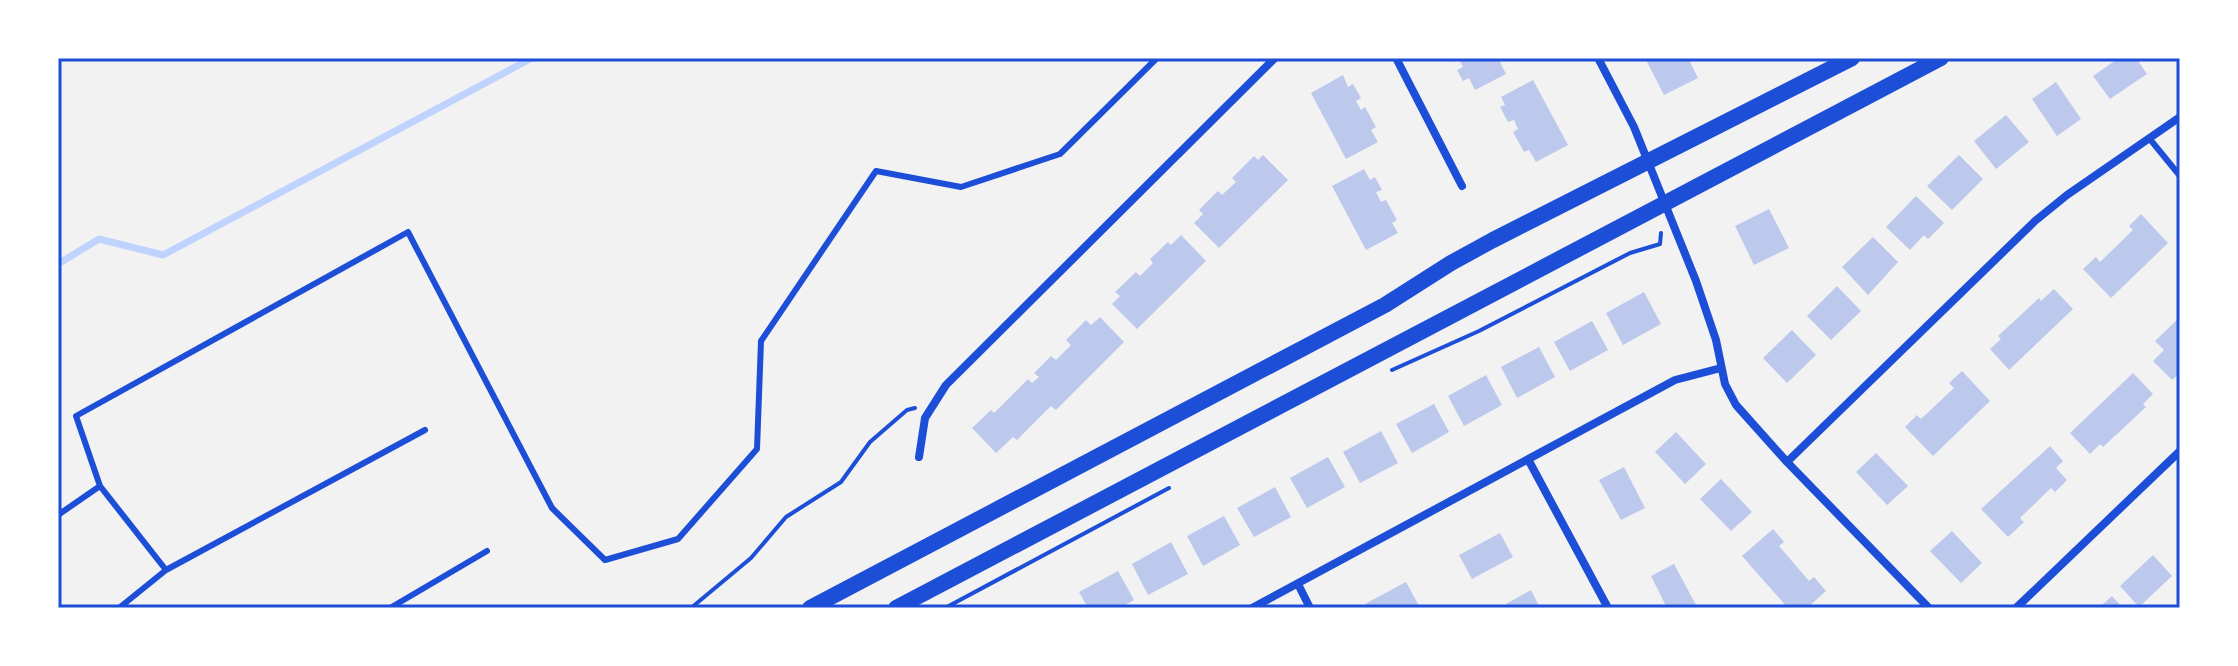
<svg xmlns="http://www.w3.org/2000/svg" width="2238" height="666" font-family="'Source Sans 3',sans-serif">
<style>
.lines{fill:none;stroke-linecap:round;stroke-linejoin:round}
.stream{stroke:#bfd3fe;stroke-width:7}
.building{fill:#bdc9ec}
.path{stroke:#1d4ed8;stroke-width:4}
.service{stroke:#1d4ed8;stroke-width:6}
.minor{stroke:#1d4ed8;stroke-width:8}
.secondary{stroke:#1d4ed8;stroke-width:16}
.neatline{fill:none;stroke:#1d4ed8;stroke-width:3}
</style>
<rect width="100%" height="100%" fill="#f2f2f2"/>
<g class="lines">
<path class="stream" d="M58,264L99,239L163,255L532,58"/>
</g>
<path class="building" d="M1451,58H1498L1506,74L1475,90L1469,78L1463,81L1457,70L1463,67L1459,59L1453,62Z
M1645,58H1688L1698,78L1664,95Z
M2119,58H2136L2147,74L2110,99L2093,76Z
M1343,75L1348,87L1353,84L1361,98L1356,101L1361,110L1365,107L1376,127L1371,130L1378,142L1346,159L1311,93Z
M1533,80L1568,145L1536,162L1529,150L1524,152L1513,132L1518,129L1514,120L1508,122L1500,107L1505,105L1501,97Z
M2056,82L2081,119L2057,136L2032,99Z
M2006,115L2029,142L1996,169L1974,141Z
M1263,155L1288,180L1219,248L1194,223L1203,214L1199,210L1218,191L1222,195L1236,182L1232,178L1254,156L1258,160Z
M1959,155L1983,179L1952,210L1927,186Z
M1364,169L1370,180L1375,177L1382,190L1376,192L1381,202L1386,200L1397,220L1392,223L1398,233L1366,250L1332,186Z
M1916,196L1944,223L1928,239L1924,235L1910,250L1886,227Z
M1769,209L1789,248L1754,265L1735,226Z
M2141,214L2168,243L2111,298L2083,269L2096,257L2100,262L2133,230L2129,226Z
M1181,235L1206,261L1137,329L1112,304L1120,296L1115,292L1136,272L1140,276L1153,263L1150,259L1168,242L1171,245Z
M1873,237L1898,262L1868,295L1842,267Z
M1837,286L1861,311L1831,340L1807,316Z
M2054,289L2073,309L2009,370L1990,349L2001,339L1998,336L2039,298L2041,301Z
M1644,292L1661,324L1623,345L1606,313Z
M1100,317L1124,342L1056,410L1051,406L1017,440L1013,437L996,453L972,428L991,410L994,413L1028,379L1032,383L1039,377L1034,373L1051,356L1056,360L1071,345L1066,340L1086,320L1091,325Z
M2180,317V373L2172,380L2153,361L2164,350L2155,341Z
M1592,321L1608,350L1570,371L1554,342Z
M1792,330L1816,355L1787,383L1763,358Z
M1539,347L1555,377L1517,398L1501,367Z
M1962,371L1990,401L1933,456L1905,427L1917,415L1921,419L1954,388L1949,383Z
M2133,373L2153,394L2143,404L2146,407L2103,447L2100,444L2090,454L2070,433Z
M1486,375L1502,405L1464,426L1448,396Z
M1434,404L1449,432L1412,453L1396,424Z
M1381,431L1398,463L1360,483L1343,452Z
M1676,432L1706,464L1685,484L1655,452Z
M2050,446L2063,461L2056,468L2067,480L2055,492L2051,488L2020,518L2024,522L2008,537L1981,509Z
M1876,453L1908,486L1887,505L1856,472Z
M1328,457L1345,487L1307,508L1290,478Z
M1624,467L1645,508L1621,520L1599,480Z
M1721,479L1752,512L1731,531L1700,499Z
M1275,487L1291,517L1254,537L1237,508Z
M1224,516L1240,545L1203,566L1187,536Z
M1773,529L1784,542L1779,546L1809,581L1814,577L1826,591L1807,608H1788L1742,556Z
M1952,531L1982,563L1961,583L1930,551Z
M1500,533L1513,557L1472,579L1459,555Z
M1171,542L1188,574L1148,595L1132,564Z
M2153,555L2172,576L2139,607L2120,586Z
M1674,564L1696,605L1689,608H1667L1651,576Z
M1118,571L1134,600L1120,608H1088L1079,592Z
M1406,582L1419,606L1368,608L1365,604Z
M1531,590L1540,608H1508L1506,604Z
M2112,596L2123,608H2099Z"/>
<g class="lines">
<path class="path" d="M1392,370L1479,331L1630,253L1660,244L1661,233
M691,608L751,558L786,517L841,482L870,442L907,410L915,408
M945,608L1169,488"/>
<path class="service" d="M2149,138L2180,176
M100,486L166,570L425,430
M58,515L100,486L76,416L408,232L552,508L605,560L678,539L757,449L761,341L876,171L961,187L1060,154L1157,58
M119,608L166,570
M390,608L487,551"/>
<path class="minor" d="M1396,58L1462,186
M1598,58L1634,127L1696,281L1716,340L1725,384L1736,405L1787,462L1929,608
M919,457L925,418L946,385L1275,58
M1529,461L1608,608
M1787,462L2035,221L2067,195L2180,117
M1298,584L1310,608
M1252,608L1675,380L1721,368
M2016,608L2180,451"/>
<path class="secondary" d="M810,608L1385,305L1451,263L1493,240L1852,58
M896,608L1941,58"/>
</g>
<rect width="2238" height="666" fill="none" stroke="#ffffff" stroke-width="120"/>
<rect x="60" y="60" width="2118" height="546" class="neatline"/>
</svg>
